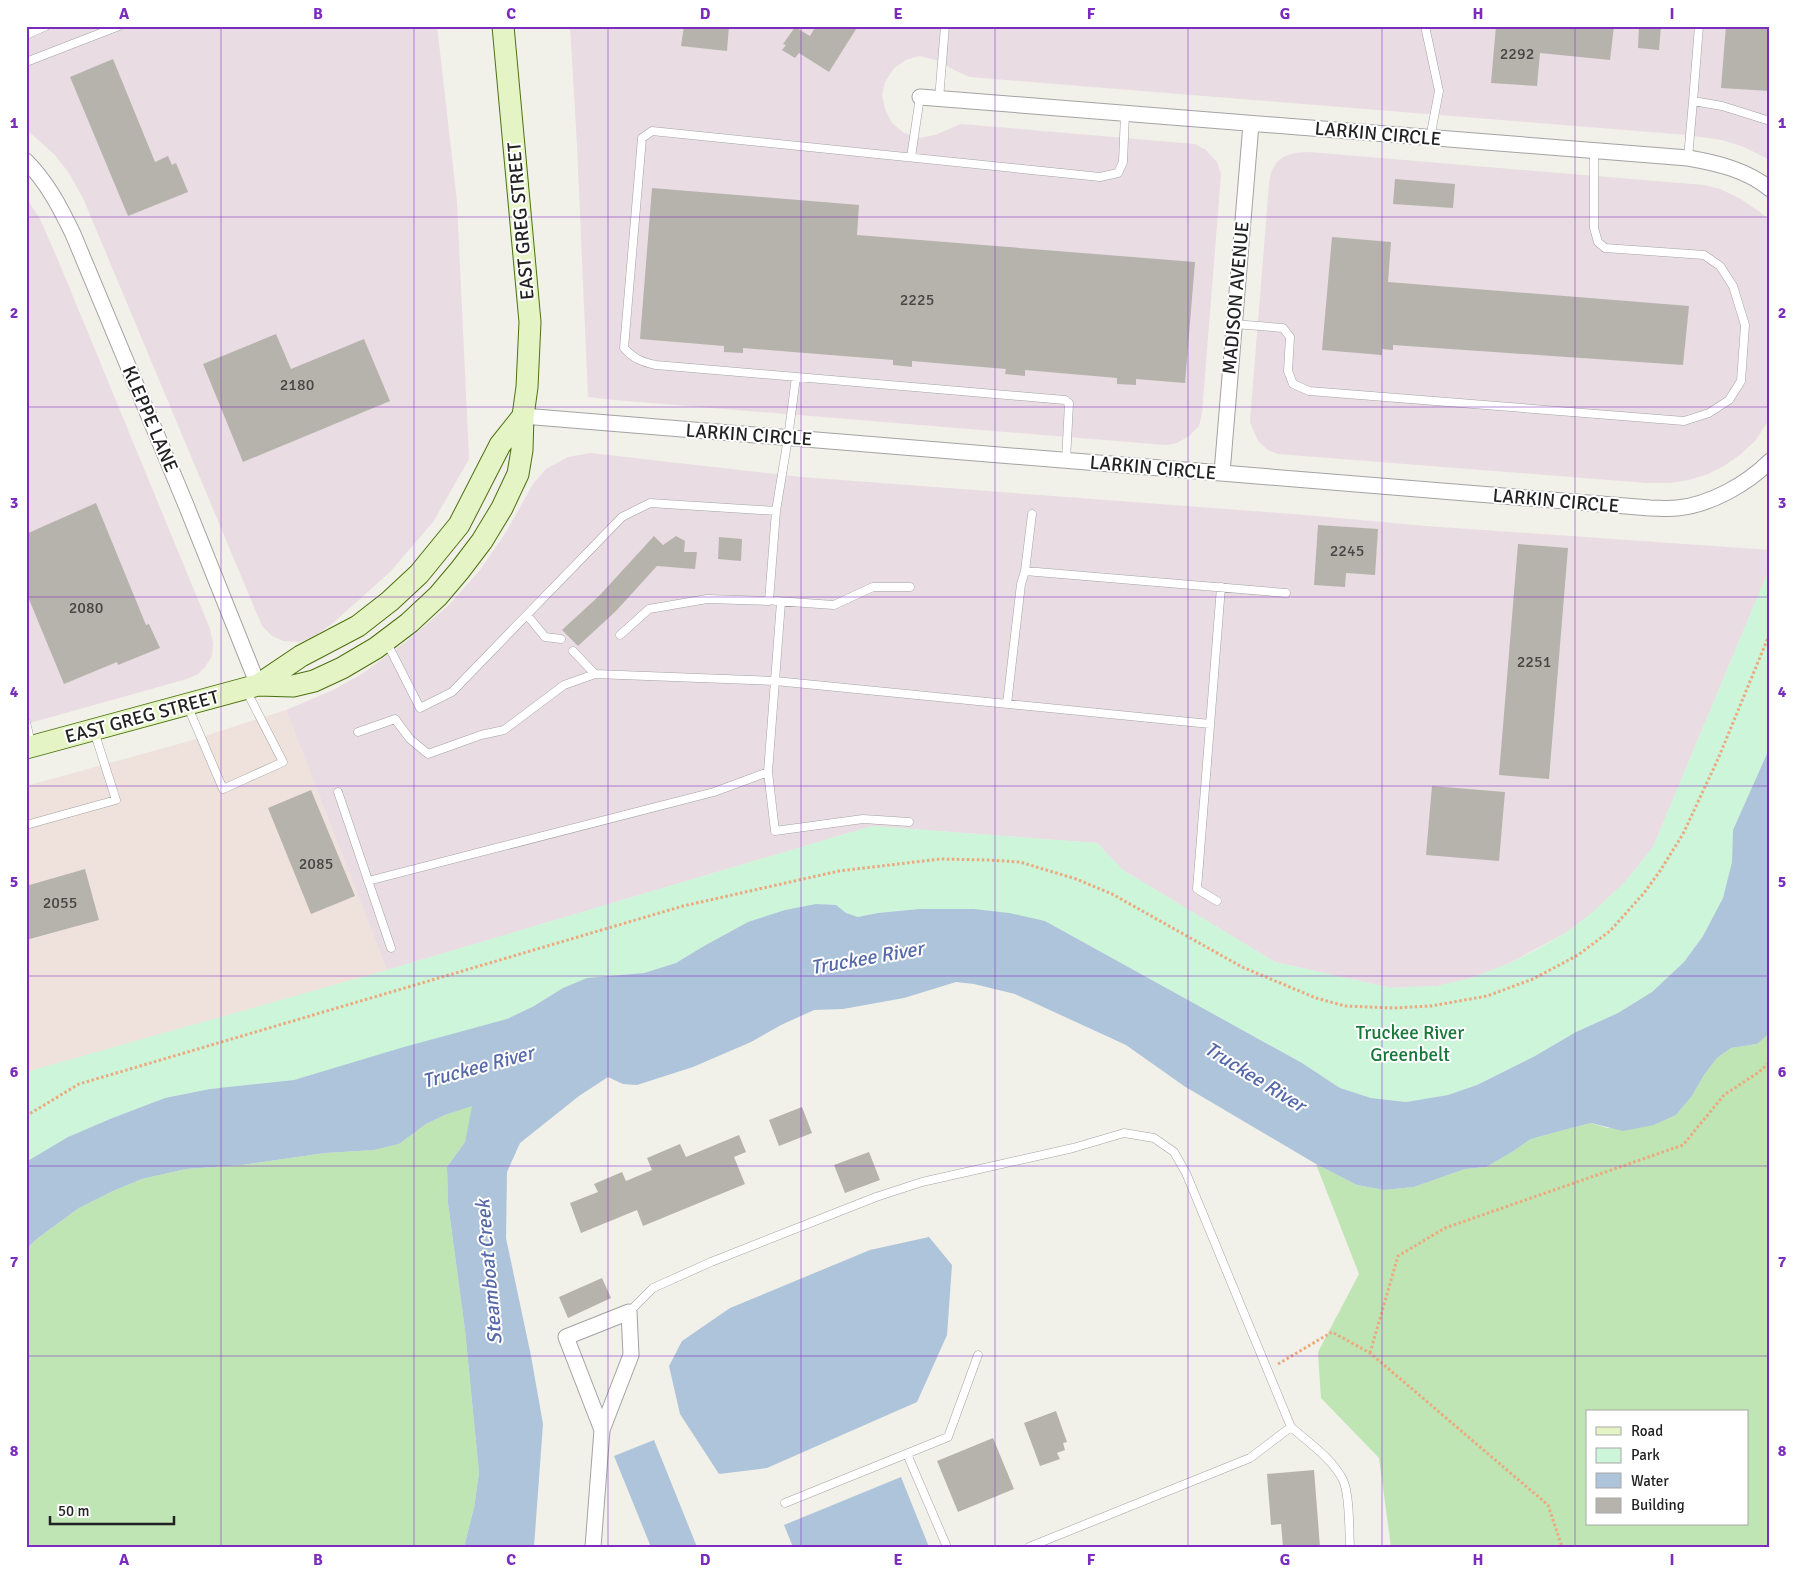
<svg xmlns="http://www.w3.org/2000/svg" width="1796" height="1573" font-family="Signika,sans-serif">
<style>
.commercial{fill:#efe1db}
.industrial{fill:#e9dce3}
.grass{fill:#bfe5b5;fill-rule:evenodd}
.park{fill:#ccf5da}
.water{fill:#aec4da}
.building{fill:#b6b3ac}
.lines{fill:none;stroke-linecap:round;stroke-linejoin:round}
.lane-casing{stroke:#a3a3a3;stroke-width:9}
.street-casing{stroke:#a3a3a3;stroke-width:17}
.secondary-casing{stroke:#4c7110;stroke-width:23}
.path{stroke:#eda87e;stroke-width:3;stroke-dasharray:2.5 2.5;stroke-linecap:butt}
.lane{stroke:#fff;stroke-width:8}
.street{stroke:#fff;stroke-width:15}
.secondary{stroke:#e5f4c4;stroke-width:21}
.grid{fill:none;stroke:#7b2cbf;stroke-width:1;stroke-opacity:0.55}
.labels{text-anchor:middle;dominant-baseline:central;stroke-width:4;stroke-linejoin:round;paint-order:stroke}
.number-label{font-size:16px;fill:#474644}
.street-label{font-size:19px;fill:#222;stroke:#fff}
.park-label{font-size:19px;fill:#17783a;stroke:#fff}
.water-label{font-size:20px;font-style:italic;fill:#5669a9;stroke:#fff}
.neatline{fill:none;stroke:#7b2cbf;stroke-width:2}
.grid-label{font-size:16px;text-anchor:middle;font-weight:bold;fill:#7b2cbf}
</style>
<rect width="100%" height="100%" fill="#f1f0e9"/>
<path class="commercial" d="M286,710L387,970L26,1072V786L186,742Z"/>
<path class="industrial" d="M26,26H437L457,202L469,459L433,522L390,572L333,623L313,637L299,642L283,641L272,636L262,626L83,198L69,173L54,154L26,129Z
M570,26H1770V160L1744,147L1722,140L1687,135L970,77L956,71L936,60L919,56L906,60L894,68L885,82L882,94L885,109L892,123L904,133L920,138L935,135L961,124L1195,144L1206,150L1217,162L1221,174L1202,413L1199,426L1189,436L1177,443L1166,445L614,400L588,397L577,145Z
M1309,152L1704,185L1720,189L1739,198L1760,212L1770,221V418L1765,426L1755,441L1741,454L1724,466L1708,474L1689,480L1670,483H1647L1278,454L1268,450L1258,441L1250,422L1269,184L1271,172L1277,162L1285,156L1296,153Z
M26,198L39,217L58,260L210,629L213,643L212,656L205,667L198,674L187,679L26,724Z
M590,453L801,477L1305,515L1426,526L1770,550V567L1653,847L1625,882L1593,912L1567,932L1508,964L1471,978L1437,986L1391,988L1275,962L1123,870L1097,843L872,826L387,970L286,710L333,690L362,674L408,640L449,605L480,570L506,532L533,484L546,469L568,457Z"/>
<path class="grass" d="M1770,1033V1547H1391L1379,1458L1321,1398L1318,1352L1359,1274L1316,1164L1357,1185L1384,1190L1414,1187L1465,1169L1486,1167L1512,1152L1531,1139L1564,1130L1591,1123L1607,1128L1654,1125L1676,1115L1692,1096L1704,1075L1717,1058L1731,1048L1757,1044ZM1587,1412H1747V1524H1587Z
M473,1105L465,1142L447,1167L448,1203L465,1330L479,1473L474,1508L464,1547H26V1249L38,1238L79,1208L113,1191L142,1179L186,1169L242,1165L325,1153L374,1150L399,1144L426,1124L445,1115Z"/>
<path class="park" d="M1770,567V747L1733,830L1732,862L1723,898L1703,936L1684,962L1652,992L1618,1013L1576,1032L1535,1056L1477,1085L1448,1095L1406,1102L1371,1098L1340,1088L1302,1063L1045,921L974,909H919L878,913L858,917L846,913L836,905L748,922L704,946L676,963L644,973L587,978L563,988L534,1006L507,1019L294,1080L210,1089L165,1098L110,1119L68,1137L26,1162V1072L387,970L872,826L1097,843L1123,870L1275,962L1391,988L1437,986L1471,978L1508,964L1536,950L1567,932L1593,912L1625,882L1653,847Z"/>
<path class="water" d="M1770,747V1033L1757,1044L1731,1048L1717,1058L1704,1075L1692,1096L1676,1115L1654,1125L1623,1131L1591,1123L1564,1130L1531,1139L1512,1152L1486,1167L1465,1169L1414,1187L1384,1190L1357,1185L1316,1164L1184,1086L1126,1045L1015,994L974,984L956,982L904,998L843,1009L814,1010L781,1025L751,1042L693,1067L637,1085L623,1084L608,1077L579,1096L520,1143L507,1172L506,1238L531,1356L543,1424L534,1547H464L474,1508L479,1473L465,1330L448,1203L447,1167L465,1142L472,1106L445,1115L426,1124L399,1144L374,1150L325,1153L242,1165L186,1169L142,1179L113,1191L79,1208L38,1238L26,1249V1162L68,1137L110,1119L165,1098L210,1089L294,1080L404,1047L507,1019L534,1006L563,988L587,978L644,973L676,963L704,946L748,922L785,910L816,904L836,905L846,913L858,917L878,913L919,909H974L1009,913L1045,921L1302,1063L1340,1088L1371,1098L1406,1102L1448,1095L1477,1085L1535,1056L1576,1032L1618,1013L1652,992L1684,962L1703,936L1723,898L1732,862L1733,830Z
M929,1237L952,1265L947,1335L917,1402L767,1468L719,1474L680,1414L669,1366L682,1341L730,1308L870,1250Z
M654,1440L697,1547H651L614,1456Z
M901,1477L929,1547H793L784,1525Z"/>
<path class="building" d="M684,26H729L727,51L681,46Z
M816,26H858L829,72L799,53L795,58L782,50L786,45L783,44L795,27L810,36Z
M1496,26H1614L1610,60L1540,53L1537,86L1491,83Z
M1639,26H1661L1659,50L1638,48Z
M1726,26H1770V91L1721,88Z
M113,59L155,162L168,156L172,165L176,163L188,192L128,216L70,77Z
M1395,179L1455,184L1453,208L1393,204Z
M652,188L859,205L857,235L1195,262L1185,383L1136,379V385L1117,384V378L1025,370V376L1005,374L1006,369L912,361V367L893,365V360L743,348V353L724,352V346L640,339Z
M1332,237L1391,242L1388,282L1689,306L1683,365L1393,345V350L1382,349V355L1322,350Z
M276,334L291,369L364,339L390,401L243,462L203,364Z
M96,503L146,625L149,624L160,648L118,665L117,662L64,684L26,592V534Z
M1318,525L1378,529L1375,575L1346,573L1345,587L1314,585Z
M654,536L663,545L676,536L685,541L684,552H697L695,569L657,566L616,611L578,646L562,630L600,595Z
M719,537L742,539L741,561L718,559Z
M1518,544L1568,548L1549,779L1499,775Z
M1432,786L1505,792L1499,861L1426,855Z
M311,790L355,896L311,914L268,808Z
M85,869L99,920L26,940V886Z
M802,1107L812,1133L779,1146L769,1120Z
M739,1135L746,1152L734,1157L745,1184L643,1226L637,1210L581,1233L570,1203L598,1192L594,1184L622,1172L626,1181L652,1170L647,1158L680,1144L686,1157Z
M869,1152L880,1180L845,1193L834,1165Z
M602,1278L611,1298L568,1318L559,1297Z
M1056,1411L1067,1442L1063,1443L1065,1450L1057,1453L1060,1459L1040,1466L1024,1423Z
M993,1438L1014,1489L958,1512L937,1461Z
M1314,1470L1320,1547H1283L1281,1524L1271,1525L1267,1474Z"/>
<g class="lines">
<g class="lane-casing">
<path id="lane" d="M1425,26L1439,91L1430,138
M26,35L46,26
M26,62L119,26
M939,99L945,26
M1693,101L1699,26
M911,157L920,97
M1688,158L1693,101L1722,106L1770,121
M1234,324L1283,328L1290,337L1288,371L1293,384L1309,391L1684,421L1709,413L1729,400L1741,381L1745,325L1733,286L1720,266L1704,255L1605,248L1598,242L1594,228V151
M1066,461L1069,403L1065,400L656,365C642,362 634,359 624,348L642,138L652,131L1100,177L1118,173L1123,162L1125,114
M1025,571L1032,514
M776,601L834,605L873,587H910
M527,615L545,637L561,639
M620,635L649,609L707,599L769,601L776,511
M386,641L420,708L452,692L622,517L650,503L776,511L788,438L796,377
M573,651L595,674
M1007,704L1021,584L1025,571L1286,593
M188,707L223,789L283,762L246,690
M26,722L31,744
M358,732L395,719L410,739L428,754L481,735L504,730L564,685L595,674L775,681L1210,724
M768,772L775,831L863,819L909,822
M338,792L391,948
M26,825L116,800L94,731
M368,881L714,792L768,772L781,602
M1217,901L1197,889L1221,587
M629,1312L653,1288L711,1262L876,1197L922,1182L1073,1148L1124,1133L1154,1138L1174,1152L1186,1173L1291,1427
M907,1454L947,1547
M785,1503L948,1437L978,1355
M1029,1547L1250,1458L1291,1427C1309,1443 1332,1458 1343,1480C1350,1495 1349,1530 1350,1547"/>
</g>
<g class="street-casing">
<path id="street" d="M920,97L1688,158C1717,163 1747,170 1770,189
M26,161C47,182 60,207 73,234L186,505L258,685
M523,416L1650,508C1659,508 1668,509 1677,508C1710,505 1747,484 1770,461
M1222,473L1251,124
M593,1547L602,1430L631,1355L629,1312L566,1337L602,1430"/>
</g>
<g class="secondary-casing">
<path id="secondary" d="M258,685L301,656L358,626L390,601L419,574L459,525L500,445L523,416
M26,748L258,685L293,686L314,681L342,668L376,648L409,623L438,596L460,570L482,541L502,508L518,474L522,450L523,416L527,387L530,322L503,26"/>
</g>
<path class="path" d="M26,1116L79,1084L683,906L839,871L940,859L988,860L1020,862L1076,879L1112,894L1242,967L1316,998L1345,1006L1393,1008L1431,1006L1487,996L1533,979L1578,955L1610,931L1644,893L1660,871L1683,834L1718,759L1770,633
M1370,1353L1398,1256L1445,1228L1683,1145L1724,1095L1759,1072L1770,1062
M1278,1364L1332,1332L1370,1353L1548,1505L1562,1547"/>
<use href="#lane" class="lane"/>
<use href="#street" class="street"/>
<use href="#secondary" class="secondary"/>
</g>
<path class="grid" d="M221,26V1547M414,26V1547M608,26V1547M801,26V1547M995,26V1547M1188,26V1547M1382,26V1547M1575,26V1547M26,217H1770M26,407H1770M26,597H1770M26,786H1770M26,976H1770M26,1166H1770M26,1356H1770"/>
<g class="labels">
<g class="number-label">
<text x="1517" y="54">2292</text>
<text x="917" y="300">2225</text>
<text x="297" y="385">2180</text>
<text x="1347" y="551">2245</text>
<text x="86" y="608">2080</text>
<text x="1534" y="662">2251</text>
<text x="316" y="864">2085</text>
<text x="60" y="903">2055</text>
</g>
<g class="street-label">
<text transform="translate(1378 134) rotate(5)">LARKIN CIRCLE</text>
<text transform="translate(521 221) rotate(-95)">EAST GREG STREET</text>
<text transform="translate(1236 298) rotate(-85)">MADISON AVENUE</text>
<text transform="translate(150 419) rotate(67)">KLEPPE LANE</text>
<text transform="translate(749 435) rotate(4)">LARKIN CIRCLE</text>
<text transform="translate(1153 468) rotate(5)">LARKIN CIRCLE</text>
<text transform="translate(1556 501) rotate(5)">LARKIN CIRCLE</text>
<text transform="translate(142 717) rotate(-15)">EAST GREG STREET</text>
</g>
<g class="park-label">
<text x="1410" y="1033">Truckee River<tspan x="1410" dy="22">Greenbelt</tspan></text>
</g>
<g class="water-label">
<text transform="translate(867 958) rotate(-10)">Truckee River</text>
<text transform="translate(478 1067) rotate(-15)">Truckee River</text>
<text transform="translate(1255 1077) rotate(32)">Truckee River</text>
<text transform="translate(489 1272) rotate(-95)">Steamboat Creek</text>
</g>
</g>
<rect width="1796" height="1573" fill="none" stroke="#ffffff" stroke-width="55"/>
<rect x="1586" y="1410" width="162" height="115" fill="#ffffff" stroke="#a7a7a7"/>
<rect x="1596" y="1427" width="25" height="8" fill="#e5f4c4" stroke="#a7a7a7"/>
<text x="1631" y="1436" font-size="15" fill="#222222">Road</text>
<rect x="1596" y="1448" width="25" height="15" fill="#ccf5da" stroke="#a7a7a7"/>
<text x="1631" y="1460" font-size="15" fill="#222222">Park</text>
<rect x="1596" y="1473" width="25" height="15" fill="#aec4da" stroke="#a7a7a7"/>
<text x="1631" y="1486" font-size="15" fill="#222222">Water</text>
<rect x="1596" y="1498" width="25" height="15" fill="#b6b3ac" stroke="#a7a7a7"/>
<text x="1631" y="1510" font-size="15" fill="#222222">Building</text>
<path d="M50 1516v8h124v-8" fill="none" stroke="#222222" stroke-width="2.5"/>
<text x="58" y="1516" font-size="15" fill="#222222" stroke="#ffffff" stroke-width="4" paint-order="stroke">50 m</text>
<rect x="28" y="28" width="1740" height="1518" class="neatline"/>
<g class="grid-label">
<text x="124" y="19">A</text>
<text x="318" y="19">B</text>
<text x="511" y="19">C</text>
<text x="705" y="19">D</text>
<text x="898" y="19">E</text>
<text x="1091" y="19">F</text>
<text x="1285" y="19">G</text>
<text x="1478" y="19">H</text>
<text x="1672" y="19">I</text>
<text x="14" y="128">1</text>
<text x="1782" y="128">1</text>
<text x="14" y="318">2</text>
<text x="1782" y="318">2</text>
<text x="14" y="508">3</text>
<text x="1782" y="508">3</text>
<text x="14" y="697">4</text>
<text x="1782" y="697">4</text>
<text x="14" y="887">5</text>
<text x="1782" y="887">5</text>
<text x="14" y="1077">6</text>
<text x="1782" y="1077">6</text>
<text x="14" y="1267">7</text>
<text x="1782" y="1267">7</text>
<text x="14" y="1456">8</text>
<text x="1782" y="1456">8</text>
<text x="124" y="1565">A</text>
<text x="318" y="1565">B</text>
<text x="511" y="1565">C</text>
<text x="705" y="1565">D</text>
<text x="898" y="1565">E</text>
<text x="1091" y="1565">F</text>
<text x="1285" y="1565">G</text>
<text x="1478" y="1565">H</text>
<text x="1672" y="1565">I</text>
</g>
</svg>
